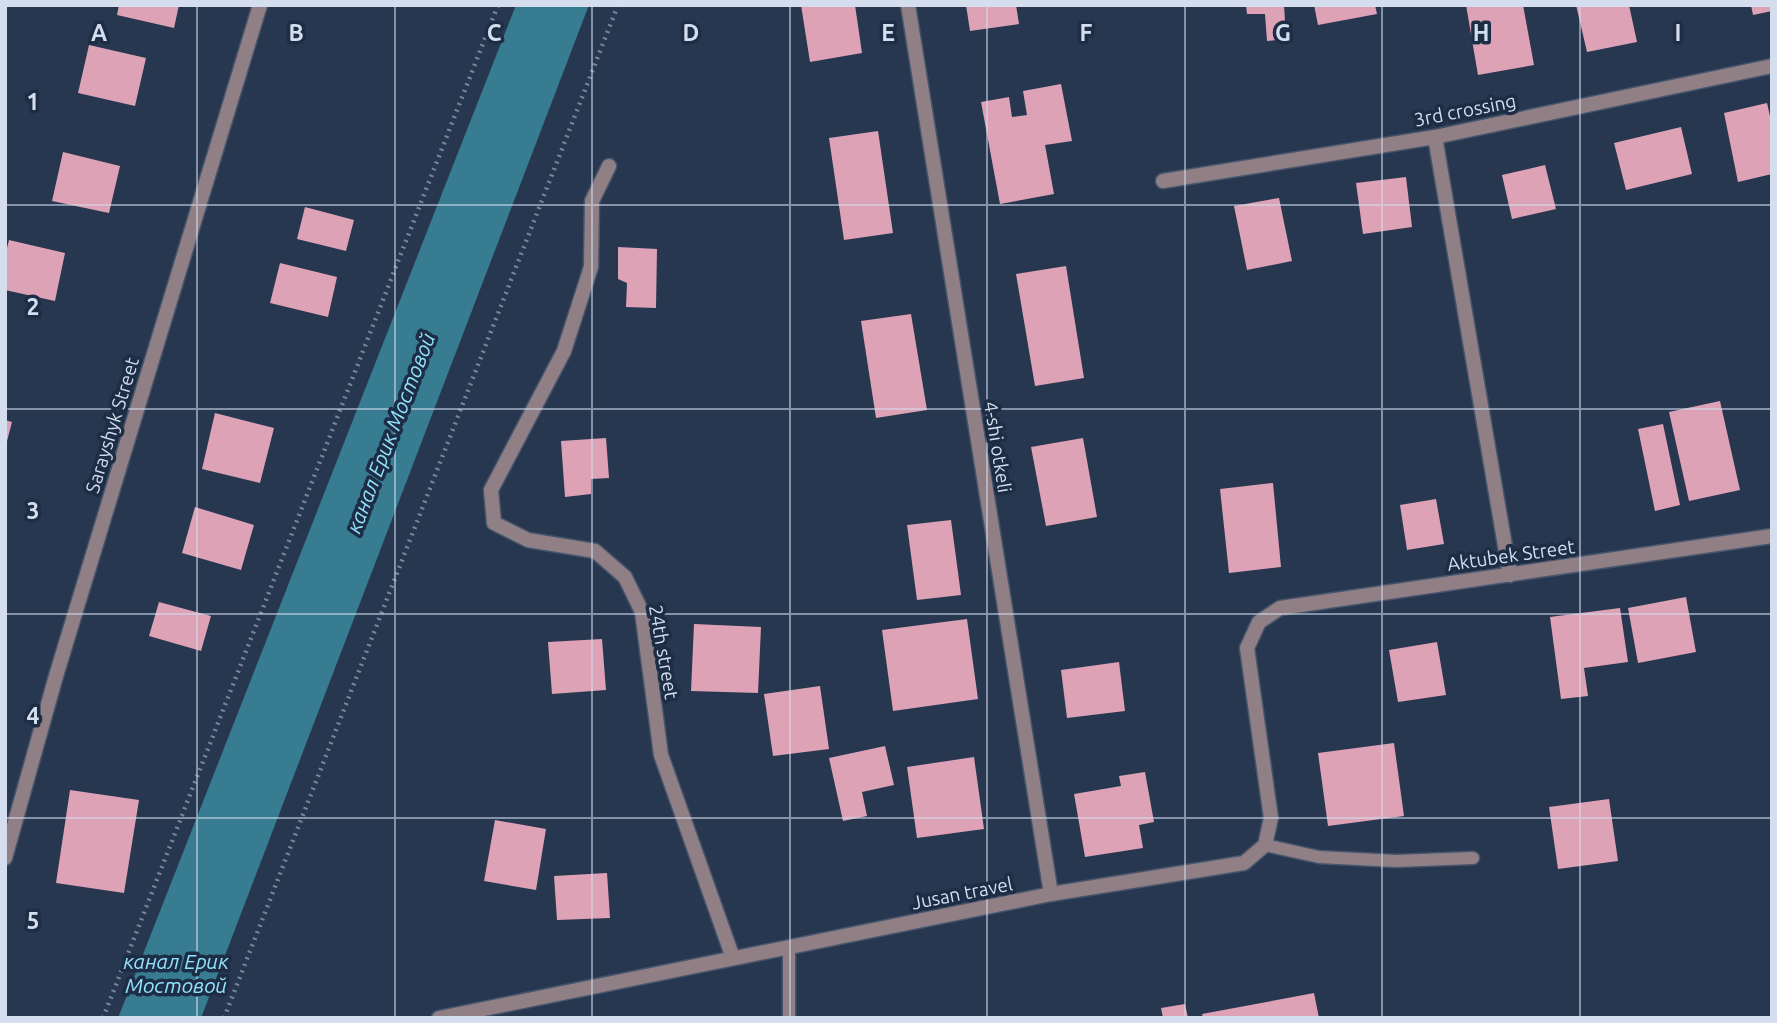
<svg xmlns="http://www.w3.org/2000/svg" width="1777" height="1023" font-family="Ubuntu,sans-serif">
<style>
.water{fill:#377c90}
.building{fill:#dea2b6}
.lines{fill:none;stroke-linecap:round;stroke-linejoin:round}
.service-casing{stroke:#46556c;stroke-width:15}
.minor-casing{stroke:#46556c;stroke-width:17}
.path{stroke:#78859a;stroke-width:4.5;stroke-dasharray:2 5;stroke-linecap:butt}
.service{stroke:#907f85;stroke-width:12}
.minor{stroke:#907f85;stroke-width:14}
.grid{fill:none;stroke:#d4deee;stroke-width:2;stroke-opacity:0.55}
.labels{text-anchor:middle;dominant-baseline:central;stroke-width:7;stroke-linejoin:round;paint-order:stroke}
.street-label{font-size:19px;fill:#d4deee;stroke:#1d2d45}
.water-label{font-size:21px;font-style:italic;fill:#92e2fa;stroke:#1d2d45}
.grid-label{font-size:23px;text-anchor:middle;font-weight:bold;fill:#d4deee;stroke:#1d2d45;stroke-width:7;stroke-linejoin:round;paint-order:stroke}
</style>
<rect width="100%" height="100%" fill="#273750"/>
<path class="water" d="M516,5H589L201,1018H118Z"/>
<path class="building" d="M119,5H179L174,28L117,15Z
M801,5H855L862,53L810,62Z
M966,5H1016L1019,24L970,31Z
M1246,5H1284L1286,39L1267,41L1265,14H1247Z
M1314,5H1375L1377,14L1318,25Z
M1466,5H1523L1534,65L1478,75Z
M1576,5H1629L1637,42L1587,52Z
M1751,5H1772V11L1753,15Z
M89,45L146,58L135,106L78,93Z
M1061,84L1072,141L1045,145L1054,194L1000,204L981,102L1009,97L1012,117L1027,115L1023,91Z
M1767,103L1772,125V174L1738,182L1724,113Z
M1681,127L1692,174L1626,190L1614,143Z
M878,131L893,233L844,240L829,138Z
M63,152L120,166L109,213L52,201Z
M1545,165L1556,209L1512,219L1502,175Z
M1406,177L1412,227L1363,234L1356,183Z
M1279,198L1292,261L1247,270L1234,206Z
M305,207L354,220L346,251L297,239Z
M9,240L65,253L55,301L5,290V256Z
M618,247L657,249L656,308L626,307L627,283L618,279Z
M280,263L337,277L328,317L270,303Z
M1066,266L1084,378L1035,386L1016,274Z
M911,314L927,410L876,418L861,321Z
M1720,401L1740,490L1689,501L1669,412Z
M215,413L274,428L260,483L202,469Z
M5,420L12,422L6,445H5Z
M1663,424L1680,505L1655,511L1638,429Z
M606,438L609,478L591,479V494L565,497L561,441Z
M1083,438L1097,517L1046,526L1031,447Z
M1273,483L1281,567L1229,573L1220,489Z
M1436,499L1444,544L1407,550L1400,505Z
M195,507L254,525L241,570L182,553Z
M951,520L961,595L917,600L907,525Z
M1686,597L1696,652L1638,663L1628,608Z
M159,602L211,616L201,651L149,636Z
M1620,608L1628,662L1584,668L1588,696L1561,699L1550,617Z
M967,619L978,699L893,711L882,630Z
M694,624L761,627L758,693L691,691Z
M602,639L606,690L552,694L548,642Z
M1437,642L1446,695L1398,702L1389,650Z
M1119,662L1125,711L1067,718L1061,670Z
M820,686L829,749L773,756L764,694Z
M1394,743L1404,816L1328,826L1318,753Z
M885,746L894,785L862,792L867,816L843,821L829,758Z
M974,757L984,829L917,838L907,767Z
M1145,772L1154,822L1139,825L1143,848L1085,857L1074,794L1121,786L1119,776Z
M70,790L139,800L124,893L56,883Z
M1609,799L1618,861L1558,869L1549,807Z
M495,820L546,829L536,890L484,881Z
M607,873L610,918L557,920L554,876Z
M1314,993L1319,1018H1203L1202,1014Z
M1185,1004L1188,1018H1163L1161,1008Z"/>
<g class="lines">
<g class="service-casing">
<path id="service" d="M1265,845L1319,857L1396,861L1473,858
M789,1018V947"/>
</g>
<g class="minor-casing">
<path id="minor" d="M908,5L1051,894
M1435,137L1510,575
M609,166L592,201L591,267L564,351L491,490L494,523L528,540L595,551L625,577L642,612L661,755L733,958
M1163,181L1435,137L1772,66
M5,858L56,676L260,5
M439,1018L1051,894L1244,863L1265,845L1271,818L1247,648L1259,622L1280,608L1772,536"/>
</g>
<path class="path" d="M103,1018L498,5
M224,1018L618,5"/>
<use href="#service" class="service"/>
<use href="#minor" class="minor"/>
</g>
<path class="grid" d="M197,5V1018M395,5V1018M592,5V1018M790,5V1018M987,5V1018M1185,5V1018M1382,5V1018M1580,5V1018M5,205H1772M5,409H1772M5,614H1772M5,818H1772"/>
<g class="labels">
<g class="street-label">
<text transform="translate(1465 110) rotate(-11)">3rd crossing</text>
<text transform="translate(112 425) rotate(-73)">Sarayshyk Street</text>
<text transform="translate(998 447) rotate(81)">4-shi otkeli</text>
<text transform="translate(1511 555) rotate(-8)">Aktubek Street</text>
<text transform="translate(664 652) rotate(80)">24th street</text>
<text transform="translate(962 893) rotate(-11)">Jusan travel</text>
</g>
<g class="water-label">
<text transform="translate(390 433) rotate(-69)">канал Ерик Мостовой</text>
<text x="176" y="961">канал Ерик<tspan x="176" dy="24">Мостовой</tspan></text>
</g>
</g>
<g class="grid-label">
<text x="99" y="41">A</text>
<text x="296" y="41">B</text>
<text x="494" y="41">C</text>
<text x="691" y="41">D</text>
<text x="888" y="41">E</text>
<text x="1086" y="41">F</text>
<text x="1283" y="41">G</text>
<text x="1481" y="41">H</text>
<text x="1678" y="41">I</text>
<text x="33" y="110">1</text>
<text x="33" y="315">2</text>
<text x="33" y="519">3</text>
<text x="33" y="724">4</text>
<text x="33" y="929">5</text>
</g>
<rect width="1777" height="1023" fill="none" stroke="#d4deee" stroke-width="14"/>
</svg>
